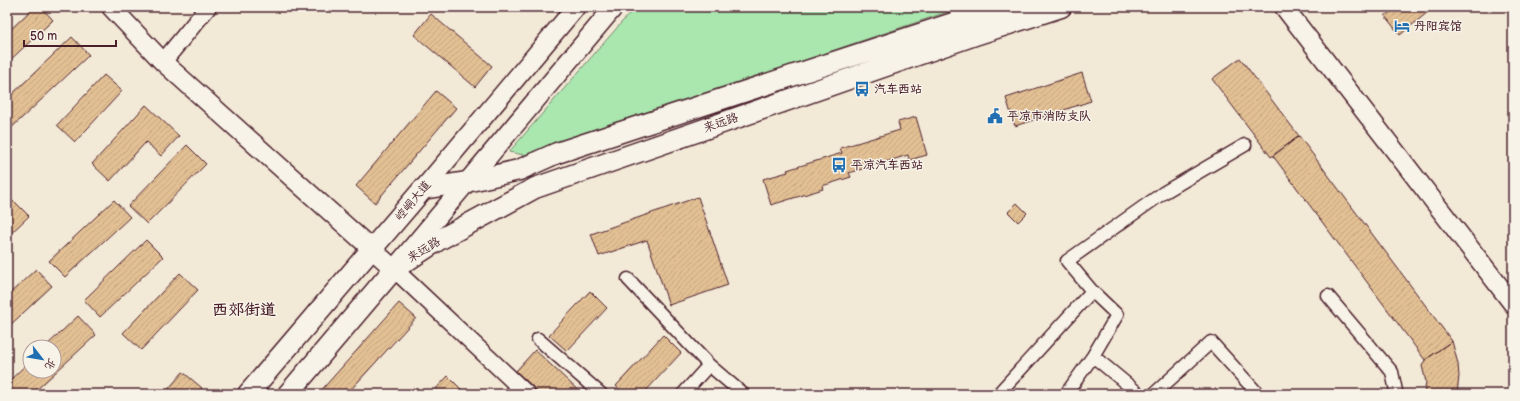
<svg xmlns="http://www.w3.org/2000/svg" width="1520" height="401" font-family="'Balsamiq Sans','LXGW WenKai TC',sans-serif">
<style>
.park{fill:#a9e7af;stroke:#7a836d}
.building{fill:url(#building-hatch);stroke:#4a1f2b}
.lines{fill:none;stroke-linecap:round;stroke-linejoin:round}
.minor-casing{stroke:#4a1f2b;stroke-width:15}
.tertiary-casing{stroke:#4a1f2b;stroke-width:19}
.secondary-casing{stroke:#4a1f2b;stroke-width:21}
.primary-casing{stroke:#4a1f2b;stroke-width:23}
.minor{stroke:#f7f3e8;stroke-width:12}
.tertiary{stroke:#f7f3e8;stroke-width:16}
.secondary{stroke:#f7f3e8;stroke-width:18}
.primary{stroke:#f7f3e8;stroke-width:20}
.labels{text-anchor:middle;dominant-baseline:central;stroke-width:3;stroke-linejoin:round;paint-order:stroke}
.poi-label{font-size:12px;font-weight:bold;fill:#4a1f2b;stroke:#f7f3e8;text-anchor:start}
.street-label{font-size:12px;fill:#4a1f2b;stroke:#f7f3e8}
.district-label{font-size:16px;font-weight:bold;fill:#4a1f2b;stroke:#f7f3e8}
</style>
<defs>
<pattern id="building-hatch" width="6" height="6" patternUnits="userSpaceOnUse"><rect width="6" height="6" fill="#e3c094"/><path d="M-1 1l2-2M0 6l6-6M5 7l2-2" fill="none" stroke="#c4a580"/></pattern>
</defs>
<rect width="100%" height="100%" fill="#f3e9d7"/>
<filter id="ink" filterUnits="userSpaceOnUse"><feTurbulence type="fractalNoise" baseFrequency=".025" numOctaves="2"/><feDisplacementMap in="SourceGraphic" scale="8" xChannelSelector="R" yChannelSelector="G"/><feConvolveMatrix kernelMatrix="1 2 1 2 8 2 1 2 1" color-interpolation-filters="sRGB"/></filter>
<g filter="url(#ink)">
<path class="park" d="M635,7H948L950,11L524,155L509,152Z"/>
<path class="building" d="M34,7H41L53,20L7,63V33Z
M1396,7H1434L1400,35L1385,16Z
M431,14L492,66L475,87L414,35Z
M72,37L89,55L7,132V99Z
M1240,58L1299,136L1271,157L1212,79Z
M1082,73L1091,101L1015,126L1006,98Z
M104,75L122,91L75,142L57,125Z
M436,91L456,108L375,203L356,186Z
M146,105L179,136L161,156L146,142L110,181L92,164Z
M916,117L927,155L909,160L908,155L849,173L851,177L822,186L823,189L771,205L763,179L788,172L787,170L842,153L840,148L900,130L898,122Z
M1299,136L1452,341L1425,360L1273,156Z
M187,145L206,164L147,224L128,206Z
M698,197L728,285L669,305L647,240L599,256L591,234Z
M114,200L130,217L65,277L49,261Z
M14,201L29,216L7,237V208Z
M1017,203L1027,213L1018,222L1008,212Z
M146,240L163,257L100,317L84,300Z
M36,269L52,286L7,328V296Z
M180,273L198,290L141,350L123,333Z
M590,291L607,308L567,351L549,335Z
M399,303L416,318L347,394H318Z
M78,316L96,335L32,394H7V383L30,361V371H54V347H45Z
M663,335L681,353L643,394H625L616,386Z
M1452,341L1458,364L1459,376L1457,394H1424L1426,382L1422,366L1425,360Z
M535,350L582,394H540L516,371Z
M183,372L202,388L197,394H164Z
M448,376L464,392L463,394H431Z"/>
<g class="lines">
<g class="minor-casing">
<path id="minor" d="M954,7L967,24
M628,279L709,365L743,394
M1328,296L1392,372L1396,391L1395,394
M538,339L601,394
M683,394L709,365
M998,394L1092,291
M1066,394L1093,356
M1139,394L1093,356L1117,315L1092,291L1067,261L1163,193L1245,145
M1154,394L1211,342L1258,394"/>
</g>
<g class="tertiary-casing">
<path id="tertiary" d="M163,62L208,7
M394,269L527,394"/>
</g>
<g class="secondary-casing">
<path id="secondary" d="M111,7L163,62L394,269L614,7
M1284,7L1513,304
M423,189L576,7"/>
</g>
<g class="primary-casing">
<path id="primary" d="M248,394L423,189L466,182L519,170L557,153L1002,7
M288,394L394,269L437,241L535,188L975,35L1061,7"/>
</g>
<use href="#minor" class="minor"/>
<use href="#tertiary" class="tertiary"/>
<use href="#secondary" class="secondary"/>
<use href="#primary" class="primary"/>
</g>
</g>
<defs>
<g id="hotel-bare" transform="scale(1.2)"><path d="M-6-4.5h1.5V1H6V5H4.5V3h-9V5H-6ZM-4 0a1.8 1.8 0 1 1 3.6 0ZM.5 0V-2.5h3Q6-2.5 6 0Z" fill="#1f6fb2" stroke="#f7f3e8" stroke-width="2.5" paint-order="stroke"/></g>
<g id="bus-bare" transform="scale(1.2)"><path d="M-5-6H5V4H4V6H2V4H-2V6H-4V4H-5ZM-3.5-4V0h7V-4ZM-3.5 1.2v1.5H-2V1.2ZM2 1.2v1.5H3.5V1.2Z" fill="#1f6fb2" stroke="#f7f3e8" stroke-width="2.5" paint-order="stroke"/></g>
<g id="civic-bare" transform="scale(1.2)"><path d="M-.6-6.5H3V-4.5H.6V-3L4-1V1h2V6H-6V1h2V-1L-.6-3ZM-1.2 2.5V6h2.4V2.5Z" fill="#1f6fb2" stroke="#f7f3e8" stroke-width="2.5" paint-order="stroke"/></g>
</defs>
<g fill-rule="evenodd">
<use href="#hotel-bare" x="1402" y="26"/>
<use href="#bus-bare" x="862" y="89"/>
<use href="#civic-bare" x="995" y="116"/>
<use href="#bus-bare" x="839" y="165"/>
</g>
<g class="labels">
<g class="poi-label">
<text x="1414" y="26">丹阳宾馆</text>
<text x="874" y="89">汽车西站</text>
<text x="1007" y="116">平凉市消防支队</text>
<text x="851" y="165">平凉汽车西站</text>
</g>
<g class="street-label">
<text transform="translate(721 123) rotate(-19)">来远路</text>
<text transform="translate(413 201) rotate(-50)">崆峒大道</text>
<text transform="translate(424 250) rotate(-32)">来远路</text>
</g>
<g class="district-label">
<text x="244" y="310">西郊街道</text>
</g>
</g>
<rect width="1520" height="401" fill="none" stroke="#f7f3e8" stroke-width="24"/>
<rect x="12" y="12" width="1496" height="377" fill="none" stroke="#4a1f2b" stroke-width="1.5" filter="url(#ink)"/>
<g transform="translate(42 359) rotate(121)"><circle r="19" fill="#f7f3e8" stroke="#b29e9c"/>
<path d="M0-3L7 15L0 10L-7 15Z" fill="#1f6fb2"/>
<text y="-6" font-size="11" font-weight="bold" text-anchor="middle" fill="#4a1f2b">北</text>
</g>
<path d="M24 40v6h92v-6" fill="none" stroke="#4a1f2b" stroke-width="2"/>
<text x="30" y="40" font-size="12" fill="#4a1f2b" stroke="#f7f3e8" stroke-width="3" paint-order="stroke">50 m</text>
</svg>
